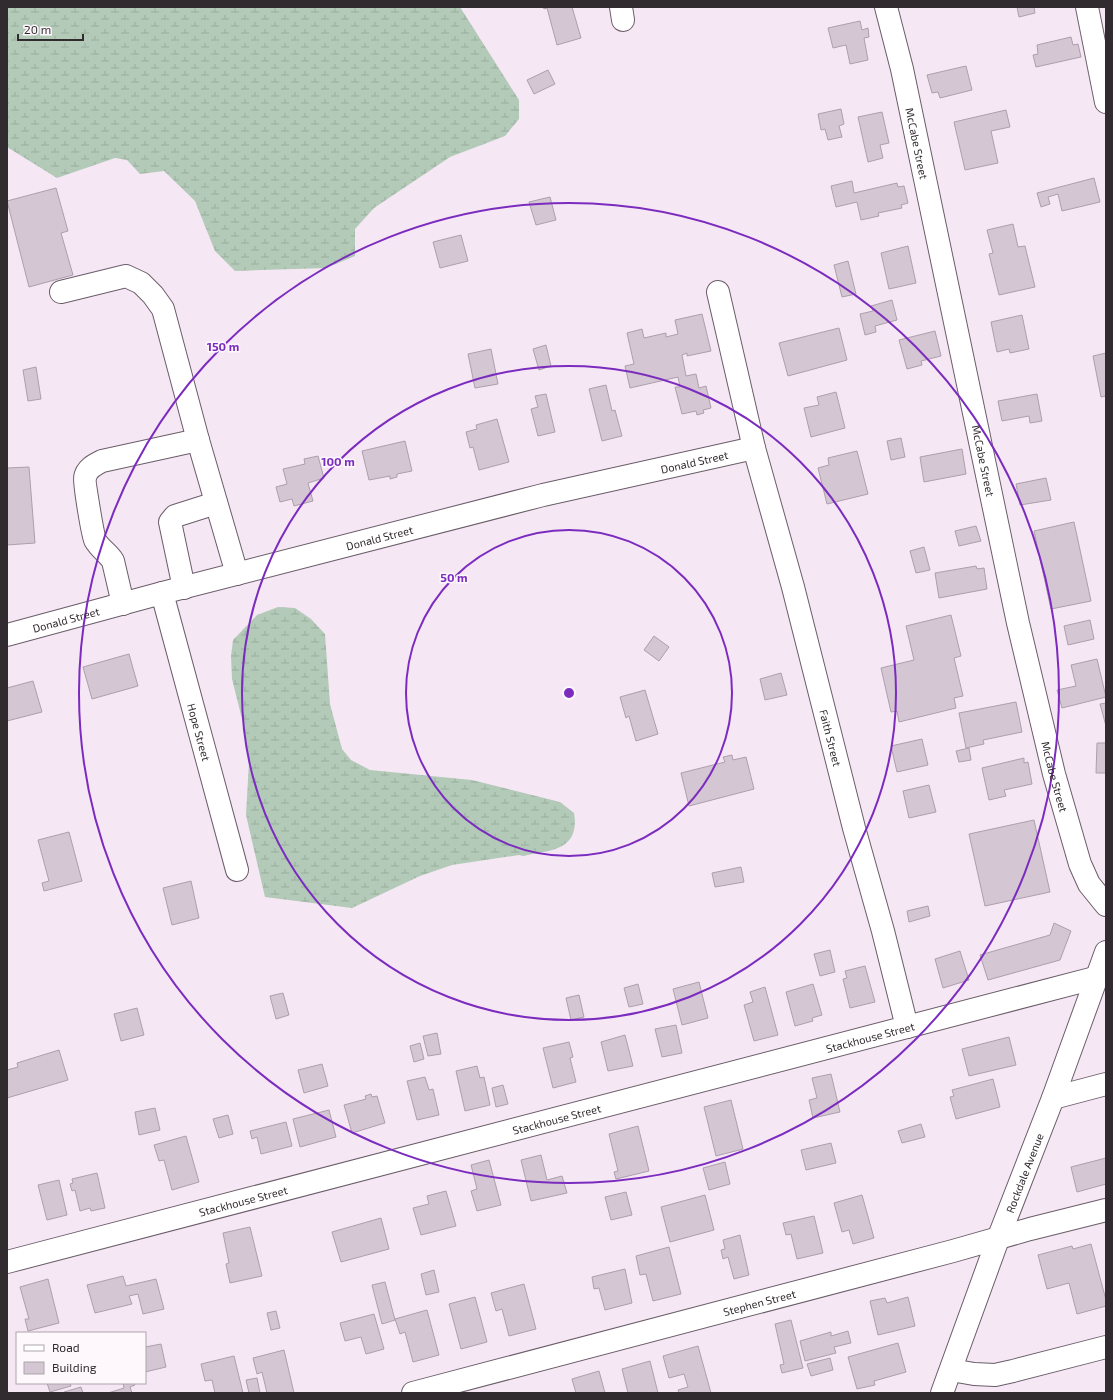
<svg xmlns="http://www.w3.org/2000/svg" width="1113" height="1400" font-family="'Exo 2',sans-serif">
<style>
.wetland{fill:url(#wetland-marsh)}
.building{fill:#d4c6d2;stroke:#ad9fab}
.lines{fill:none;stroke-linecap:round;stroke-linejoin:round}
.minor-casing{stroke:#6a5d69;stroke-width:24}
.major-casing{stroke:#6a5d69;stroke-width:24}
.minor{stroke:#fff;stroke-width:22}
.major{stroke:#fff;stroke-width:22}
.ring{fill:none;stroke:#7b2cbf;stroke-width:2}
.labels{text-anchor:middle;dominant-baseline:central;stroke-width:3;stroke-linejoin:round;paint-order:stroke}
.street-label{font-size:11px;fill:#312b30;stroke:#fef8fd}
.centre{fill:#7b2cbf;stroke:#fef8fd;stroke-width:2}
.ring-label{font-size:12px;text-anchor:middle;font-weight:bold;fill:#7b2cbf;stroke:#fef8fd;stroke-width:3;stroke-linejoin:round;paint-order:stroke}
</style>
<defs>
<pattern id="wetland-marsh" width="20" height="14" patternUnits="userSpaceOnUse"><rect width="20" height="14" fill="#b3cab8"/><path d="M1 5h8M5 5V1M11 12h8M15 12V8" fill="none" stroke="#9aae9e"/></pattern>
</defs>
<rect width="100%" height="100%" fill="#f6e7f4"/>
<path class="wetland" d="M7,7H460L519,100V119L505,136L450,157L374,208L355,229V256L326,268L235,271L215,251L195,201L164,171L140,174L127,160L115,158L57,178L7,147Z
M278,607L295,608L311,619L325,634L330,704L342,749L351,760L370,770L472,780L560,802L574,813C580,851 551,850 523,856L519,855L452,865L420,876L352,908L265,897L246,815L249,762L245,731L232,679L231,656L233,640L257,615Z"/>
<path class="building" d="M543,7H572L581,38L557,45L547,8L544,9Z
M1017,7H1034L1035,13L1019,17Z
M860,21L862,30L868,28L869,37L864,38L868,60L850,64L846,45L833,48L828,28Z
M1071,37L1073,45L1078,44L1081,57L1036,67L1033,55L1038,54L1037,45Z
M966,66L972,90L940,98L938,92L932,93L927,75Z
M548,70L555,84L534,94L527,80Z
M841,109L844,124L839,126L842,137L828,140L825,129L821,130L818,114Z
M1006,110L1010,127L991,131L998,163L965,170L954,122Z
M882,112L889,143L880,145L883,158L868,162L858,117Z
M1094,178L1100,202L1062,211L1058,194L1048,197L1050,204L1041,207L1037,193Z
M852,181L854,193L897,183L898,187L904,186L908,203L901,205L902,208L878,213L879,216L861,220L857,202L836,207L831,186Z
M56,188L68,231L61,233L73,275L29,287L7,201Z
M550,197L556,220L536,225L529,202Z
M1013,224L1018,247L1025,246L1035,287L999,295L989,254L993,253L987,230Z
M461,235L468,261L440,268L433,242Z
M908,246L916,283L889,289L881,253Z
M848,261L856,294L842,297L834,265Z
M892,300L897,320L875,326L876,332L865,335L860,314L873,311L871,306Z
M702,314L711,351L687,356V353L682,355L686,376L696,374L699,388L706,386L711,408L703,410L704,413L697,415L696,411L682,414L675,387H680L678,377L630,388L625,366L634,364L627,333L642,329L644,338L666,333V337L678,334L675,320Z
M1022,315L1029,349L1010,353L1009,349L997,352L991,322Z
M839,328L847,360L788,376L779,343Z
M935,331L941,356L921,361L922,365L907,369L899,340Z
M546,345L551,366L539,370L533,349Z
M491,349L498,384L475,388L468,354Z
M1106,353V396L1101,397L1093,356Z
M36,367L41,399L28,401L23,370Z
M606,385L612,411L615,410L622,436L602,441L589,389Z
M836,392L845,428L811,437L804,408L819,405L817,397Z
M546,394L555,432L538,436L531,409L538,407L535,396Z
M1037,394L1042,421L1030,423L1029,416L1002,421L998,401Z
M497,419L509,462L479,470L473,447L470,448L466,432L477,429L476,425Z
M901,438L905,457L891,460L887,441Z
M405,441L412,471L397,474V477L390,479V476L369,480L362,451Z
M962,449L966,474L924,482L920,457Z
M857,451L868,494L827,504L818,468L829,465L828,458Z
M318,456L324,478L308,483L313,501L294,506L292,499L280,502L276,487L287,484L283,469L305,464L304,459Z
M29,467L35,543L7,545V468Z
M1046,478L1051,500L1020,505L1016,484Z
M1074,522L1091,601L1051,609L1034,531Z
M976,526L981,541L959,546L955,531Z
M924,547L930,570L916,573L910,551Z
M976,566L977,569L984,568L987,589L939,598L935,573Z
M951,615L961,656L954,658L963,696L954,698L956,708L899,722L897,711L891,712L881,668L914,660L906,626Z
M1090,620L1094,639L1068,645L1064,626Z
M654,636L669,647L659,661L644,650Z
M129,654L138,686L92,699L83,667Z
M1097,659L1106,697L1062,708L1057,690L1076,686L1071,665Z
M781,673L787,695L765,700L760,679Z
M33,681L42,712L7,721V688Z
M645,690L658,734L636,741L629,716L626,718L620,697Z
M1016,702L1022,732L983,740L984,744L966,748L959,713Z
M1106,703V726L1100,704Z
M922,739L928,765L897,772L891,746Z
M1097,743H1106V773H1096Z
M969,748L971,760L959,762L956,751Z
M732,755L733,760L746,757L754,789L689,806L681,773L725,762L723,757Z
M1024,758V763L1028,762L1032,784L1004,790L1006,796L989,800L982,768Z
M929,785L936,812L909,818L903,791Z
M1034,820L1050,892L985,906L969,834Z
M69,832L82,881L44,891L42,883L49,881L38,840Z
M741,867L744,882L715,887L712,873Z
M191,881L199,918L172,925L163,888Z
M928,906L930,916L909,922L907,911Z
M1054,923L1071,931L1060,960L988,980L980,955L1050,935Z
M830,950L835,972L820,976L814,954Z
M960,951L969,980L943,988L935,959Z
M865,966L875,1002L850,1008L843,979L847,978L845,971Z
M699,982L708,1018L682,1025L673,989Z
M638,984L643,1004L629,1007L624,988Z
M813,984L822,1015L812,1018L813,1021L795,1026L786,992Z
M765,987L778,1035L754,1041L744,1005L753,1002L750,992Z
M283,993L289,1015L276,1019L270,996Z
M579,995L584,1017L571,1020L566,998Z
M137,1008L144,1035L121,1041L114,1014Z
M676,1025L682,1053L662,1057L655,1029Z
M437,1033L441,1054L428,1056L423,1036Z
M625,1035L633,1066L608,1071L601,1042Z
M1009,1037L1016,1065L969,1076L962,1049Z
M569,1042L573,1057L570,1058L576,1082L553,1088L543,1048Z
M420,1043L424,1059L414,1062L410,1046Z
M59,1050L68,1080L7,1098V1070L18,1067L17,1063Z
M322,1064L328,1086L304,1093L298,1070Z
M477,1066L480,1078L484,1077L490,1105L465,1111L456,1071Z
M831,1074L840,1112L813,1118L809,1100L817,1098L812,1078Z
M425,1077L429,1090L433,1089L439,1115L417,1120L407,1081Z
M993,1079L1000,1107L956,1119L950,1097L954,1096L952,1090Z
M503,1085L508,1104L496,1107L492,1088Z
M371,1094L372,1097L377,1096L385,1123L352,1133L344,1105L366,1099L365,1096Z
M731,1100L743,1149L716,1156L704,1107Z
M155,1108L160,1130L139,1135L135,1112Z
M329,1110L336,1137L300,1147L293,1119Z
M228,1115L233,1134L219,1138L213,1119Z
M286,1122L292,1146L261,1154L257,1137L252,1139L250,1131Z
M921,1124L925,1137L902,1143L898,1131Z
M638,1126L649,1171L616,1179L614,1172L618,1171L609,1134Z
M186,1136L199,1182L172,1190L164,1160L159,1161L154,1145Z
M831,1143L836,1163L806,1170L801,1150Z
M541,1155L547,1180L562,1176L567,1193L531,1201L521,1160Z
M1106,1158V1184L1077,1192L1071,1167Z
M489,1160L501,1205L477,1211L471,1191L477,1189L471,1165Z
M725,1162L730,1184L709,1190L703,1168Z
M97,1173L105,1208L91,1211L90,1208L80,1211L75,1190L72,1191L70,1184L73,1183L72,1179Z
M59,1180L67,1215L47,1220L38,1185Z
M446,1191L456,1226L421,1235L413,1208L429,1204L427,1196Z
M626,1192L632,1215L611,1220L605,1197Z
M705,1195L714,1230L670,1242L661,1207Z
M862,1195L874,1238L853,1244L849,1230L842,1232L834,1203Z
M814,1216L823,1253L797,1259L791,1234L786,1235L783,1223Z
M381,1218L389,1249L341,1262L332,1232Z
M250,1227L262,1276L230,1283L226,1264L229,1263L223,1233Z
M740,1235L749,1275L734,1279L728,1257L723,1259L721,1250L725,1249L723,1240Z
M1091,1244L1106,1300V1306L1077,1314L1069,1283L1047,1289L1038,1255L1072,1246L1073,1249Z
M669,1247L681,1294L653,1301L646,1274L640,1275L636,1256Z
M625,1269L632,1303L605,1310L599,1288L594,1289L592,1277Z
M434,1270L439,1292L426,1295L421,1274Z
M123,1276L126,1286L156,1279L164,1309L143,1314L138,1294L129,1296L132,1304L95,1313L87,1285Z
M48,1279L59,1323L28,1331L25,1319H29L20,1287Z
M385,1282L395,1320L382,1324L372,1285Z
M524,1284L536,1329L509,1336L502,1309L496,1311L491,1293Z
M475,1297L487,1342L461,1349L449,1304Z
M908,1297L915,1326L878,1335L870,1301L885,1298L887,1303Z
M427,1310L439,1355L413,1362L405,1332L400,1334L395,1319Z
M276,1311L280,1328L271,1330L267,1313Z
M374,1314L384,1349L366,1354L361,1337L345,1341L340,1323Z
M791,1320L803,1368L782,1373L780,1365L784,1364L775,1324Z
M848,1331L851,1343L834,1347L836,1353L805,1361L800,1341L831,1332V1336Z
M898,1343L906,1372L874,1381L875,1385L857,1389L848,1357Z
M161,1344L166,1367L145,1372V1347Z
M698,1346L711,1393H679L678,1390L688,1387L684,1374L669,1378L663,1356Z
M284,1350L294,1393H267L262,1372L257,1374L253,1358Z
M234,1356L243,1393H215L212,1380L205,1381L201,1364Z
M830,1358L833,1370L811,1376L807,1364Z
M650,1361L658,1393H628L622,1369Z
M599,1371L605,1393H576L572,1379Z
M257,1378L260,1393H249L246,1380Z
M47,1383H70L71,1386L50,1392Z
M123,1383H134L135,1385L130,1387L132,1393H108L124,1388Z
M81,1387L83,1393H64V1392Z"/>
<g class="lines">
<g class="minor-casing">
<g id="minor">
<path d="M621,7L623,20"/>
<path id="s1" d="M886,7L902,69L1018,623L1054,774L1080,864L1089,884L1106,905"/>
<path d="M1087,7L1106,102"/>
<path d="M61,292L126,276L141,283L153,295L163,309L198,440L237,574"/>
<path id="s2" d="M718,292L754,448L793,587L854,828L883,931L907,1027"/>
<path d="M184,588L170,522L175,516L216,503"/>
<path id="s3" d="M162,593L237,870"/>
<path d="M123,604L113,561C108,553 100,549 95,540C93,537 84,482 85,478C86,469 94,465 102,461L198,440"/>
<path id="s4" d="M7,635L162,593L543,495L754,448"/>
<path d="M1053,1098L1106,1084"/>
<path id="s5" d="M7,1262L1106,975"/>
<path d="M951,1370L974,1374L995,1375L1013,1371L1106,1347"/>
<path id="s6" d="M413,1393L953,1251L1030,1229L1106,1210"/>
</g>
</g>
<g class="major-casing">
<g id="major">
<path id="s7" d="M942,1393L998,1239L1053,1098L1106,952"/>
</g>
</g>
<use href="#minor" class="minor"/>
<use href="#major" class="major"/>
</g>
<g class="ring">
<circle cx="569" cy="693" r="163"/>
<circle cx="569" cy="693" r="327"/>
<circle cx="569" cy="693" r="490"/>
</g>
<g class="labels">
<g class="street-label">
<text stroke="none"><textPath href="#s1" startOffset="140">McCabe Street</textPath></text>
<text stroke="none"><textPath href="#s1" startOffset="464">McCabe Street</textPath></text>
<text stroke="none"><textPath href="#s4" startOffset="709">Donald Street</textPath></text>
<text stroke="none"><textPath href="#s4" startOffset="385">Donald Street</textPath></text>
<text stroke="none"><textPath href="#s4" startOffset="61">Donald Street</textPath></text>
<text stroke="none"><textPath href="#s3" startOffset="144">Hope Street</textPath></text>
<text stroke="none"><textPath href="#s2" startOffset="460">Faith Street</textPath></text>
<text stroke="none"><textPath href="#s1" startOffset="788">McCabe Street</textPath></text>
<text stroke="none"><textPath href="#s5" startOffset="892">Stackhouse Street</textPath></text>
<text stroke="none"><textPath href="#s5" startOffset="568">Stackhouse Street</textPath></text>
<text stroke="none"><textPath href="#s7" startOffset="235">Rockdale Avenue</textPath></text>
<text stroke="none"><textPath href="#s5" startOffset="244">Stackhouse Street</textPath></text>
<text stroke="none"><textPath href="#s6" startOffset="358">Stephen Street</textPath></text>
</g>
</g>
<circle cx="569" cy="693" r="6" class="centre"/>
<g class="ring-label">
<text x="223" y="351">150 m</text>
<text x="338" y="466">100 m</text>
<text x="454" y="582">50 m</text>
</g>
<rect width="1113" height="1400" fill="none" stroke="#312b30" stroke-width="16"/>
<rect x="16" y="1332" width="130" height="52" fill="#fef8fd" stroke="#aca6ab"/>
<rect x="24" y="1345" width="20" height="6" fill="#ffffff" stroke="#aca6ab"/>
<text x="52" y="1352" font-size="12" fill="#312b30">Road</text>
<rect x="24" y="1362" width="20" height="12" fill="#d4c6d2" stroke="#aca6ab"/>
<text x="52" y="1372" font-size="12" fill="#312b30">Building</text>
<path d="M18 34v6h65v-6" fill="none" stroke="#312b30" stroke-width="2"/>
<text x="24" y="34" font-size="12" fill="#312b30" stroke="#fef8fd" stroke-width="3" paint-order="stroke">20 m</text>
</svg>
